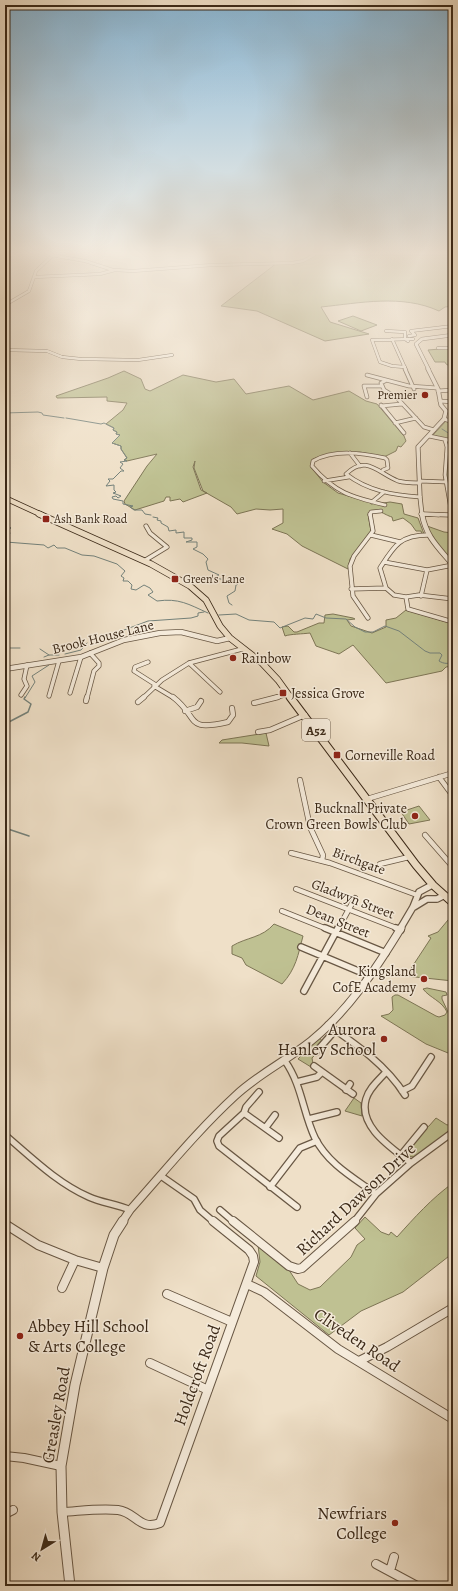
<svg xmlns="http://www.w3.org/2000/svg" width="458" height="1591" font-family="Alegreya,serif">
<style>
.green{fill:#bfc192;stroke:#7d7555}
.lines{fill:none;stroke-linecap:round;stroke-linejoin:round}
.stream-far1{stroke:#74817a;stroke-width:1}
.stream{stroke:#74817a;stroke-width:1.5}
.minor-far5-casing{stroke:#685744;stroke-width:3.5}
.minor-far4-casing{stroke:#685744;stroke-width:4.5}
.minor-far3-casing{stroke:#685744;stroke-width:5}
.minor-far2-casing{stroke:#685744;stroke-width:6}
.minor-far1-casing{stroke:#685744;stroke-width:8}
.minor-casing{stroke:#685744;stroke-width:10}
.tertiary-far5-casing{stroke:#685744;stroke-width:4}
.tertiary-far4-casing{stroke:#685744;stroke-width:5}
.tertiary-far3-casing{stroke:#685744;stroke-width:6}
.tertiary-far2-casing{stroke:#685744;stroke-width:8}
.tertiary-far1-casing{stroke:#685744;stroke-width:9}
.tertiary-casing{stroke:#685744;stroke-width:11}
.trunk-far2-casing{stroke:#3b2918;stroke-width:6}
.trunk-far1-casing{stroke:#3b2918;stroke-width:7}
.trunk-casing{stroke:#3b2918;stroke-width:9}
.minor-far5{stroke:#f5ebdb;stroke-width:2.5}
.minor-far4{stroke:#f5ebdb;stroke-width:3}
.minor-far3{stroke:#f5ebdb;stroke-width:3.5}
.minor-far2{stroke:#f5ebdb;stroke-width:4.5}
.minor-far1{stroke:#f5ebdb;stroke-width:5.5}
.minor{stroke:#f5ebdb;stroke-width:8}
.tertiary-far5{stroke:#f5ebdb;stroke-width:3}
.tertiary-far4{stroke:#f5ebdb;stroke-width:3.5}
.tertiary-far3{stroke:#f5ebdb;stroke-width:4.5}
.tertiary-far2{stroke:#f5ebdb;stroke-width:5.5}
.tertiary-far1{stroke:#f5ebdb;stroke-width:7}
.tertiary{stroke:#f5ebdb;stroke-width:9}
.trunk-far2{stroke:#efe0c8;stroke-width:4.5}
.trunk-far1{stroke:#efe0c8;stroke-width:5.5}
.trunk{stroke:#efe0c8;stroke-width:7}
.poi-dot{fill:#8f2418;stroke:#f5ebdb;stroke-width:1.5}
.labels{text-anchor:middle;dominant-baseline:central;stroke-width:3;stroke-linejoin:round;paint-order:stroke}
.far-poi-label{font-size:12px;fill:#3b2918;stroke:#f5ebdb;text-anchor:start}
.shield{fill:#f5ebdb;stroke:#736352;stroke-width:1}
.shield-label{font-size:13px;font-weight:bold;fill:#3b2918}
.street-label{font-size:14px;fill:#3b2918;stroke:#f5ebdb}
.poi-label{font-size:14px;fill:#3b2918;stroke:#f5ebdb;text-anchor:start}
.near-poi-label{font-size:17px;fill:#3b2918;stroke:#f5ebdb;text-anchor:end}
.near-street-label{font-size:17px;fill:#3b2918;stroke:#f5ebdb}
</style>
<rect width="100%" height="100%" fill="#efe0c8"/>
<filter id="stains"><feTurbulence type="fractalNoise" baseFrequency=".005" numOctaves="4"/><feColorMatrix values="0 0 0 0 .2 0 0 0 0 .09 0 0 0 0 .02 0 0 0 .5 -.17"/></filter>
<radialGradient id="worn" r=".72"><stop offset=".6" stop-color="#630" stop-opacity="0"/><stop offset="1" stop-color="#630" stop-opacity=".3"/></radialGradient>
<path class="green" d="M308,255H453V306L445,307L439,311C402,294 360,303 321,307L330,322L369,334L325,341L257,311L221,306L277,263H297L311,257Z
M353,316L377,325L361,331L338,321Z
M453,348V368L446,364L445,362H435L428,350Z
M124,371L141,379L145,389L150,391L183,375L216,382L234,379L246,394L289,386L313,400L349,391L366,401L377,404L404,436L406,441L401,447L398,446L396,451L384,457L360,452L321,456L313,459L311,467L323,482L338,493L377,504L390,502L402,504L404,514L418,518L424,534L422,535L421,531H416L411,524L403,518L393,521L392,517C384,515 378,507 368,514L371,531L350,559L348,569L302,546L287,534L272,529L283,523V509L270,510L256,509L237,514L231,507L203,491L194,468L195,461L193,467L201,490L207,493L183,502L180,499L170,501V497H166L164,501L135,510L125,504L124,501L147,466L157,454L127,461L124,460L127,458L121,449V446L112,443L120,435L116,434L117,432L113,430L114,428L106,424L123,410L127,403L107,401V397L57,398L56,396L108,378Z
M446,421L453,423V516L446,479L449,445L446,439L433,435Z
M427,526L444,532L453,533V563L430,535Z
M406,610L453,624V666L446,667L442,671L386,683L353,645L339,654L316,646L310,633C303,634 290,634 285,636L282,627L288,626L294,632H297L319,623H324L325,615L333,614L353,618L355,619L347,620L351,626L372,633L386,627V620L396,618Z
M266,733L269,746L242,743H219L222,740Z
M419,806L430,820L409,824L401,812Z
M453,914V981L406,976L431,938L428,936L438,932Z
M274,924L303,936C298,955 296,969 282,984L246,965L242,958L232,954V946C247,937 262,938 274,924Z
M427,988L446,992L447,995L442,996V999L453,1023V1055L426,1044L381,1016L389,1014L393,1010L392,997L395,995H398L436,1016L439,1017L445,1015L447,1012C442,1001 430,998 423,989Z
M319,1037L322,1041L317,1053L312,1058L313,1064L311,1067L298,1059Z
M354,1098L361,1103L362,1116L345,1111Z
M436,1118L447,1125L451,1124L453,1121V1130L414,1157L407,1156L406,1151L424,1129L429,1126Z
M453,1183V1253L403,1292L361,1311L329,1335L256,1276L260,1262L258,1245L289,1270L298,1284L310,1290L320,1287L351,1257L357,1245L365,1239L355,1228L365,1217L381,1232L389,1235L391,1232L397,1237C414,1218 432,1198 453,1183Z"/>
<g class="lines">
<path class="stream-far1" d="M5,413L38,412L42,413L43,415L64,418
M66,418L101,424L104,423L114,428L113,430L117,432L116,434L120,435L112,443L121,446V449L127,458L124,460L127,461L120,462L123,464L120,468L124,471H121L113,479H108L110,481L106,486L114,485V490L116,492L113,493L121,496L118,498L116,496L112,497L113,499L123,501V504L133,506L130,507L134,510H142L145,514L151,515
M442,429L453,436
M153,517L158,518L157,520L161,521V523L168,527L169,531L176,530V533L184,532V538H192V540L186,542H197V547L193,549L203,554L208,559L206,562L208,570L219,575L215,577L216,578L225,580V583L233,581L238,584L236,585L235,591L227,596L229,603L232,605
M5,524L11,528L8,530L10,533L6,542L44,545L48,548L54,545L57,548H65L82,555L94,556L117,564L125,571L121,576L124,578L123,581H128L132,585L131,589L136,590L144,585L150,588L153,592L148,595L157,601C179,598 188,604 208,613
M219,615L236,614L249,620L274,622L280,628L305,618L313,619L316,614L326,618L346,619L355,627L365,632H373L385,626L399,631L425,651L430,653H440L442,655L439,661C444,664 448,664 453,662
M116,633L148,621L191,618L198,616V613L204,612
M5,648H20
M40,649L49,655
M65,654L81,650L87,643
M44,657L49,655H59
M25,698L35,682L32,676L49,665"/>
<path class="stream" d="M5,724L28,712L31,704L24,699L25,697
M5,828L29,836"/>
<g class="minor-far5-casing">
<path id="minor-far5" d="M51,255L85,261L113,270
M35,277L100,274L115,270L133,271L212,265L292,263L303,261L314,255
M5,305L29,291L36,271L53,255
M386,331L405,332V339L408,341
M409,336L415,335L411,331L453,326
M392,339L406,370
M438,348H453
M5,350L47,351L62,357L81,359L138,360L172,355
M405,367L392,366L380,362L372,340L413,339"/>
</g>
<g class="minor-far4-casing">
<path id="minor-far4" d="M405,369L414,389
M367,375L409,386L437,388
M385,381L381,383L384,390L397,398L424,427L434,430
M438,391L453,390
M367,397L364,386H382
M440,401L453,402
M381,405L404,433
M381,406L402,404
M444,419L453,422
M395,423L416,418
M429,436L453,441
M445,440L447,447L445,475L452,515
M350,453L360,466
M383,470L388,468L387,460L385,458C362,453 334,449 313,461L312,466C335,493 352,497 385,505
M324,481L349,477
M420,481L446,482
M420,483C413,483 405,483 398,481C378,473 366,454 346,474C368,491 393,495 420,497
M372,502L384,492
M421,514L439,515
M370,515L371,512L381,511"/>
</g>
<g class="minor-far3-casing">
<path id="minor-far3" d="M421,514L451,515
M452,514L453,522
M371,535L400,542
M428,535C400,535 394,546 380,568L386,588L394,595L406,597L419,595L453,599
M144,561L167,547L150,533L146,526
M384,562L427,570L453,565
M351,589L386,588
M421,596L427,570
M406,597L408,609L453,622
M368,618L353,596L350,566L354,556L373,531L370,514
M148,662L135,667L134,671L156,685
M189,663L220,692
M154,686L174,698
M70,693L81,657
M21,695L27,686L24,679L27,665
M49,696L59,661
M87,698L94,671L99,666V663L90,653
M143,698L162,680L189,663L242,649
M274,698L288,694"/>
</g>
<g class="minor-far2-casing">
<path id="minor-far2" d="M173,697C200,718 184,732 228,722L233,715L232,708
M86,701L87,697
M138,702L144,697
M254,703L278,697
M185,711L197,707L201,701
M258,732L270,730L305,715
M439,777L453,796
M300,780L310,827L323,855L322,861
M367,799L453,773
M425,835L453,867
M291,853L330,863L417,895
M380,864L409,857
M296,889L399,929
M282,911L327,929
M338,929L355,898"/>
</g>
<g class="minor-far1-casing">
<path id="minor-far1" d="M325,928L386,953
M396,928L401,930
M301,947L370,976
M304,991L338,928
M328,1025C357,1045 386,1065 405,1095
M316,1052L331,1035
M285,1061C302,1085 303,1113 315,1138C328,1164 354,1178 376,1194
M314,1066L353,1094
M386,1072C379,1080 369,1088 366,1099C358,1127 392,1148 411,1163
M297,1082L317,1077L322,1072
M346,1090L350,1084
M402,1091L412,1086L431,1057
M259,1092L246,1107L244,1113L219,1136L217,1141L219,1146L297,1207
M244,1113L279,1138
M309,1119L337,1112
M266,1127L275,1115
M5,1135C31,1157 57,1183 89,1197C102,1203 117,1204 130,1210
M401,1155L424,1127
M161,1176L194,1199L200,1210L214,1222
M270,1187L300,1148L317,1141
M220,1210L234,1222
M354,1222L376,1194L411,1163L453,1132"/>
</g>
<g class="minor-casing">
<path id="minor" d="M233,1221L289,1266L298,1269L302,1268L355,1221
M5,1224L38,1245L75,1260L103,1268
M247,1284L264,1292L338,1349L453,1419
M62,1288L75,1260
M167,1294L232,1322
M359,1361L387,1347L453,1308
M150,1363L208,1390
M5,1456L24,1458L61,1466
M62,1512C80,1511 100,1508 118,1510C136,1512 139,1531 160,1523L254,1262L253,1256L249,1250L213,1221
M5,1514L13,1510
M376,1564L417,1586
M390,1571L394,1557"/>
</g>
<g class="tertiary-far5-casing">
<path id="tertiary-far5" d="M429,370L416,344L422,339L453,335"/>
</g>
<g class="tertiary-far4-casing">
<path id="tertiary-far4" d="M422,515L420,497L418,447L444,419L446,411L441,405L438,389L428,369"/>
</g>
<g class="tertiary-far3-casing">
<path id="tertiary-far3" d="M422,514C426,537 438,547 453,565
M5,669L81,657L124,640L160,633L181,632L217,641L230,638"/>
</g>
<g class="tertiary-far2-casing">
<path id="tertiary-far2" d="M414,907L427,899H437L443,896
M400,929L413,907L419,892L432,885"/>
</g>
<g class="tertiary-far1-casing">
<path id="tertiary-far1" d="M122,1222L130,1210C164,1172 197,1131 235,1096C257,1075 286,1061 311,1041C348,1011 376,969 401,928"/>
</g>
<g class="tertiary-casing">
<path id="tertiary" d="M70,1586L62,1512L61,1466L75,1385L103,1268L114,1235L123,1221"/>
</g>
<g class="trunk-far2-casing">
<path id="trunk-far2" d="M5,498L42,515"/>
</g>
<g class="trunk-far1-casing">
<path id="trunk-far1" d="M39,514L151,564L190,586L206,600L220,626L230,638L262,663L278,680L291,698"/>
</g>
<g class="trunk-casing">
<path id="trunk" d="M290,697L416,865L433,885L453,903"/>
</g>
<use href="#minor-far5" class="minor-far5"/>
<use href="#minor-far4" class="minor-far4"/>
<use href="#minor-far3" class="minor-far3"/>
<use href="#minor-far2" class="minor-far2"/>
<use href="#minor-far1" class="minor-far1"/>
<use href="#minor" class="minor"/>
<use href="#tertiary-far5" class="tertiary-far5"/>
<use href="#tertiary-far4" class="tertiary-far4"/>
<use href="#tertiary-far3" class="tertiary-far3"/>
<use href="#tertiary-far2" class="tertiary-far2"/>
<use href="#tertiary-far1" class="tertiary-far1"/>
<use href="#tertiary" class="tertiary"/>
<use href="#trunk-far2" class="trunk-far2"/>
<use href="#trunk-far1" class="trunk-far1"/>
<use href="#trunk" class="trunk"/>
</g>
<linearGradient id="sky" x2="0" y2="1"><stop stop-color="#89b7d6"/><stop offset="0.53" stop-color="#f8f1e6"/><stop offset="1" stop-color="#f8f1e6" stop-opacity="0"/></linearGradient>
<rect width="458" height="477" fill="url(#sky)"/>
<g class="poi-dot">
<circle cx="425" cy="395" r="4"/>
<rect x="42" y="515" width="8" height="8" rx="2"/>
<rect x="171" y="575" width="8" height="8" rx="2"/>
<circle cx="233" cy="658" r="4"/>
<rect x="279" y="689" width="8" height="8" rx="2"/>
<rect x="333" y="751" width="8" height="8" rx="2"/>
<circle cx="415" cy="816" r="4"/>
<circle cx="424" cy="979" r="4"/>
<circle cx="384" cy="1039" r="4"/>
<circle cx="20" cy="1336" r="4"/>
<circle cx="395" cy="1523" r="4"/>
</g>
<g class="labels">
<g class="far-poi-label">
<text x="417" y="395" text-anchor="end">Premier</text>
<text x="54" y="519">Ash Bank Road</text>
<text x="183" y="579">Green's Lane</text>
</g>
<rect class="shield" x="302" y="719" width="28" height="22" rx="3"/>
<g class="shield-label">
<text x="316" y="730">A52</text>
</g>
<g class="street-label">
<text transform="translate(103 637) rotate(-14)">Brook House Lane</text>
<text transform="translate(359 861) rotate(20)">Birchgate</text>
<text transform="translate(353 899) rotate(21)">Gladwyn Street</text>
<text transform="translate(338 921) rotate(22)">Dean Street</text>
</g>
<g class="poi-label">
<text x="241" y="658">Rainbow</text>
<text x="291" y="693">Jessica Grove</text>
<text x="345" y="755">Corneville Road</text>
<text x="407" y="808" text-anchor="end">Bucknall Private<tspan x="407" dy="16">Crown Green Bowls Club</tspan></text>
<text x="416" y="971" text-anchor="end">Kingsland<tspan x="416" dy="16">CofE Academy</tspan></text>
</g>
<g class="near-poi-label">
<text x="376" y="1029">Aurora<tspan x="376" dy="20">Hanley School</tspan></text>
<text x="28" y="1326" text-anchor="start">Abbey Hill School<tspan x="28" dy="20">&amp; Arts College</tspan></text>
<text x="387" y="1513">Newfriars<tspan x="387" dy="20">College</tspan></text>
</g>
<g class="near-street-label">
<text transform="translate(356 1199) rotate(-43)">Richard Dawson Drive</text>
<text transform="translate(357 1340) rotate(34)">Cliveden Road</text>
<text transform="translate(197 1375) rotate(-70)">Holdcroft Road</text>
<text transform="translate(56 1415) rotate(-80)">Greasley Road</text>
</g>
</g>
<rect width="458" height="1591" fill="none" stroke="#efe0c8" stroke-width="20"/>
<rect x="6" y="6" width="446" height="1579" fill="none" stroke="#3b2918" stroke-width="2"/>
<rect x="10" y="10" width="438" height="1571" fill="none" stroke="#3b2918"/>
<g transform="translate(42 1549) rotate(217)" stroke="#f5ebdb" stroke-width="3" paint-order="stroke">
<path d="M0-3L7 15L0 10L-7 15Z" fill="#3b2918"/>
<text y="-6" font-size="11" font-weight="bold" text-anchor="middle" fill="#3b2918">N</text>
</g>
<rect width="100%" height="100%" filter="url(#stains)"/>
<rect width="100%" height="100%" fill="url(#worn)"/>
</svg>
